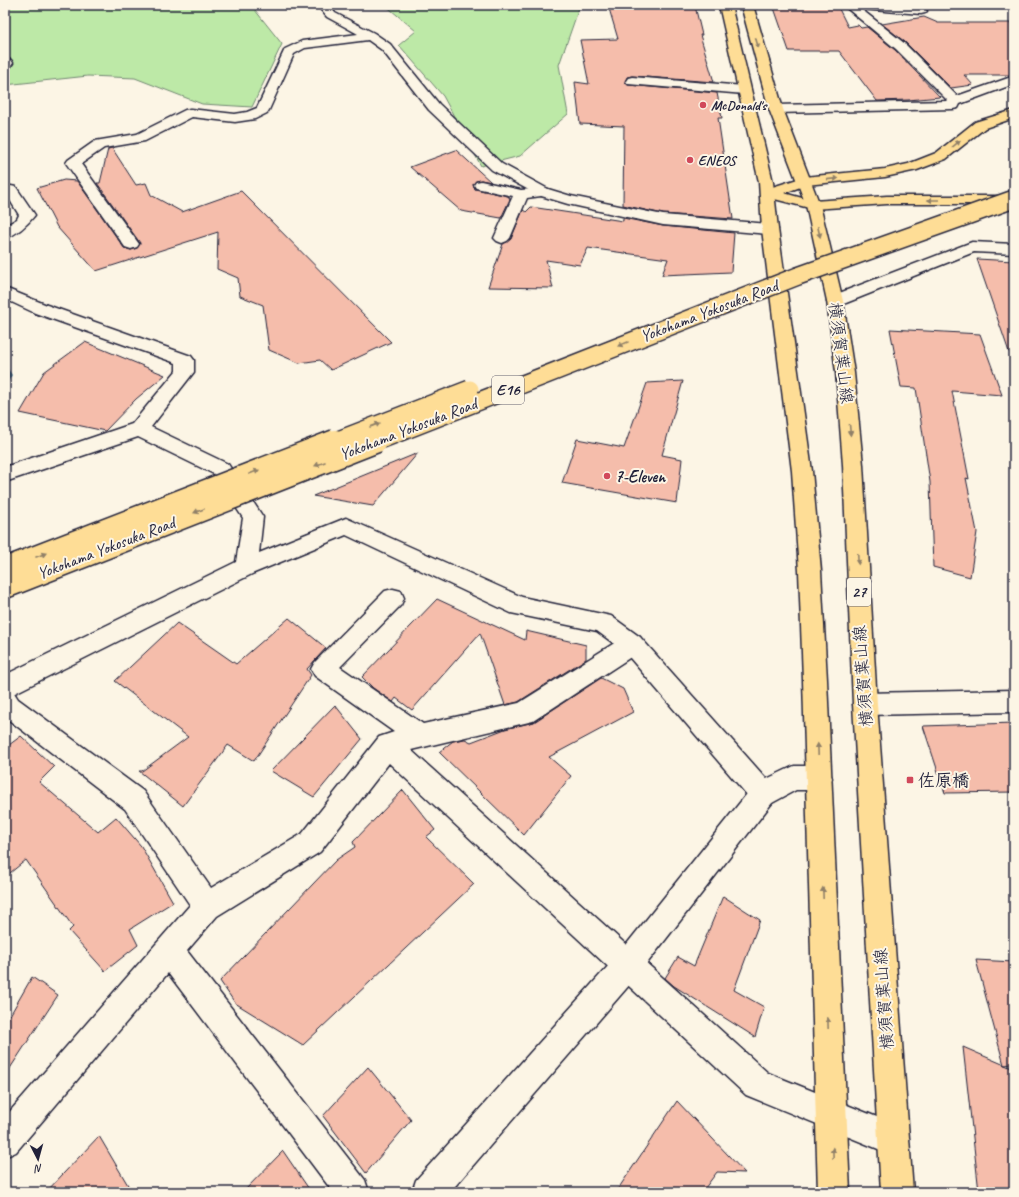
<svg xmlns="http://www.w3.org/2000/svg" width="1019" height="1197" font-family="Caveat,'Klee One',sans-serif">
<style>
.green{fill:#bde9a7;stroke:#708671}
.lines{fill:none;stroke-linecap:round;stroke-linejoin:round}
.stream{fill:#5c8aa0;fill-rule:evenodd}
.building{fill:#f5bdab;stroke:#22223b}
.service-casing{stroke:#22223b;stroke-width:3}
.minor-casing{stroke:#22223b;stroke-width:3}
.tertiary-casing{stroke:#22223b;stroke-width:3}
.primary-casing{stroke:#22223b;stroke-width:3}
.motorway-casing{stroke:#22223b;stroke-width:3}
.service{fill:#fcf5e5;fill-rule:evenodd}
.minor{fill:#fcf5e5;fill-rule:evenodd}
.tertiary{fill:#fcf5e5;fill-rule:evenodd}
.primary{fill:#fedd96;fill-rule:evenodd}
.motorway{fill:#fedd96;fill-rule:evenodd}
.motorway-bridge-far1-casing{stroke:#22223b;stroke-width:20;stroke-linecap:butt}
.motorway-bridge-casing{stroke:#22223b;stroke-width:25;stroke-linecap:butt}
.motorway-bridge-far1{stroke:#fedd96;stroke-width:17}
.motorway-bridge{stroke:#fedd96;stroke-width:22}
.oneway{fill:#908068}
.poi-dot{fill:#d1495b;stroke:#fcf5e5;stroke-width:1.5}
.labels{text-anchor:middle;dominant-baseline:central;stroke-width:4;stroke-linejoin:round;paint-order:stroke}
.far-poi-label{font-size:14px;font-weight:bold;fill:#22223b;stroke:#fcf5e5;text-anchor:start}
.shield{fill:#fcf5e5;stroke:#63616e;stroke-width:1}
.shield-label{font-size:16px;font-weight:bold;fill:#22223b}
.street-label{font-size:17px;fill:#22223b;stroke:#fcf5e5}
.poi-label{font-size:17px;font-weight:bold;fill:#22223b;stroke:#fcf5e5;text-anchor:start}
</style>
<rect width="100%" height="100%" fill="#fcf5e5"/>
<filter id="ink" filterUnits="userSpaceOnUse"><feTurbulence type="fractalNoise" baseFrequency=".025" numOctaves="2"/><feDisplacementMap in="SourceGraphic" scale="8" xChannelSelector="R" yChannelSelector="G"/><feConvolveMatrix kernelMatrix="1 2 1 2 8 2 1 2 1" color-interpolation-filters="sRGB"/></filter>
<g filter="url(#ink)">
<path class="green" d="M5,5H251L282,44L252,107L202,104L135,78L88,76L5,85Z
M385,5H580L559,65L568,114L520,156L481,166L443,96L399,45L416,31Z"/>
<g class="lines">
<path class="stream" d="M5,368L8,369L12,375L8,382L5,383Z"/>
</g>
<path class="building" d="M608,5L695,6L702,35H700L714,82L632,76L627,77L625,82L628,85L717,93L722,118H718L733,219L663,214L623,205L624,126L580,124L575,82L589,84L580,40L618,39Z
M773,5H837L848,27L858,25L861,28L867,27L895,50L940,97L908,100L877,101L839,51H789Z
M924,17L938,23H1014V75H964L973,85L951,88L905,42L882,24Z
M112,148L136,185L146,183L151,195L182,212L241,191L391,342L331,370L320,360L299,363L269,350L263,305L240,296L238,278L217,269L218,232L96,271L57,227L37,188L64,180L77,181L124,248L131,250L137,248L140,243L97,183H100L108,149Z
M456,150L491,182L481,180L476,181L473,184L475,189L508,196L510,199L501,218L461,211L410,167Z
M531,207L623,221V218L663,226L734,233L731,272L662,275L668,259L588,248L580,265L546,260L553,288L488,287L503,244L511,239L523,210L526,212Z
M977,259L1014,261V351L1009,352Z
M890,329L980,334L1002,395L952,391L969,479L966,478L977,532L970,577L933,567L930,482L916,388L901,387Z
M85,342L165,375L136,399L105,431L20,413L44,372Z
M683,381L662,455L682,459L677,503L562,483L577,439L624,448L647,383Z
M418,453L373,506L313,496Z
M437,599L525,640L526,631L586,645V659L518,702L505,705L480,633L412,710L396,698L393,702L373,688L362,677Z
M289,618L326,648L307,669L311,675L254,761L228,745L183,806L139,771H142L188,737L115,681L177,623L236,664Z
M601,678L623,689L633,712L549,757L571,776L524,835L439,752L453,741L465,739L471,742L505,729L534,722Z
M335,705L362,739L314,797L271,771Z
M1014,723V792L945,793L923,726Z
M21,736L54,767L39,782L98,832L116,817L141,846L173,902L130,929L138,945L105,971L69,931L73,927L26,860L5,877V748Z
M403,790L435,830L426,837L474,884L303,1045L235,1003L220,981L336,860L355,847L353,842Z
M723,896L760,920L734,990L764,1007L755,1037L674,986L665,978L678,957L694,966Z
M976,960L1014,962V1064L1004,1065Z
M32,977L58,995L5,1076V1024Z
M963,1047L1014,1069V1192H979Z
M368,1067L411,1120L366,1173L323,1116Z
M677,1101L745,1173L717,1172L702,1192H616Z
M99,1136L132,1192H46Z
M283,1151L311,1192H243Z"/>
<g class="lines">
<g class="service-casing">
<path id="service" d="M843,5H892L925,9L927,11L925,13L921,14L861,9L904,43L957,96L1014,76V84L960,104L958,108L953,109L776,113L771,112L769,109L771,106L776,105L948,101L896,49Z
M632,77L744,86L749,87L750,90L749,93L744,94L628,84L626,81L628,78Z
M481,181L521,190L543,188L548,189L550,192L548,195L527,198L510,238L507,241L502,243L497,241L494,238L513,196L476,188L474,185L476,182Z
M393,589L401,591L404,598L401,605L340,667L423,724L519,703L624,637L632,634L640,637L643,644L640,651L533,721L411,750L768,1073L904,1128L909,1139L904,1150L893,1155L746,1095L389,763L320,852L217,916L187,951L365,1180L369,1192H333L168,973L16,1152L5,1157V1117L190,905L125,809L5,717V688L13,691L18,699L143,791L211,888L302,834L379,737L394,732L315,676L311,669L315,662L385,591Z"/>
</g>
<g class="minor-casing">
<path id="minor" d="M317,5H329L335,13L374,33L390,44L439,104L502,164L548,189L571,196L663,215L770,224L775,226L778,229L775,232L770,234L663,225L568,204L538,195L492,170L429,110L382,50L368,40L305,48L294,54L269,110L267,113L255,119L235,122L192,117L145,141L104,148L81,164L139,244L137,247L131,249L125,247L66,163L68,160L95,141L137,134L185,110L190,109L235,114L247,112L257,108L285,49L302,41L358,34L327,17Z
M5,59L11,60L13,63L11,66L5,67Z
M11,186L16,187L35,215C27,225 18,234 5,238V226L17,219L19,215L5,192L6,187Z
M972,242L1014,244V254L974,252L841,305L835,306L829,305L827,301L829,297Z
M5,288L47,305L191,356L194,360V372L151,427L228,464L263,517L259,553L346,518L522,597L611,616L640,637L772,785L776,794L772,803L763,806L754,803L624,651L597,631L511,613L346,535L254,573L5,698V675L236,562L243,518L214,474L138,437L5,482V467L132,424L176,371V363L35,313L5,299Z
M1014,690V712L865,715L857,712L853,704L857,696L865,693Z"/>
</g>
<g class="tertiary-casing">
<path id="tertiary" d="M794,766H819L828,769L832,778L828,787L819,790H796L772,803L638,975L450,1192H412L416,1180L618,955L754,785Z"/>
</g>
<g class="primary-casing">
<path id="primary" d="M719,5H731L773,182L778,229L812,471L821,571L827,680L850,1192H818L803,680L799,571L792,471L762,229L759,182Z
M741,5H753L783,109L820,205L843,301L854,373L863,465L877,704L913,1192H881L853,704L843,465L836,373L827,301L806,205L769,109Z"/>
</g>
<g class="motorway-casing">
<path id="motorway" d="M1014,110V118L985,128L946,159L917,170L885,177L806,185L784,193L813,201L887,196H1014V204H887L813,209L763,196L761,193L763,190L804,177L885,169L908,164L936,153L975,122Z"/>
</g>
<use href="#service" class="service"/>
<use href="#minor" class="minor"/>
<use href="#tertiary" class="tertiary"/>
<use href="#primary" class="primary"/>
<use href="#motorway" class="motorway"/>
<g class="motorway-bridge-far1-casing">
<path id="motorway-bridge-far1" d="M333,442L470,389
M375,442L798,276L1014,199"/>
</g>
<g class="motorway-bridge-casing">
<path id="motorway-bridge" d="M5,569L335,441
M5,587L377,441"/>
</g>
<use href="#motorway-bridge-far1" class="motorway-bridge-far1"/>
<use href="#motorway-bridge" class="motorway-bridge"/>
</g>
<defs><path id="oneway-solid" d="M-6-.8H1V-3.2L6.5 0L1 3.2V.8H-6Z"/></defs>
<g class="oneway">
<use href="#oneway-solid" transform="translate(757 43) rotate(75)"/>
<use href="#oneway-solid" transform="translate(956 144) rotate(-40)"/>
<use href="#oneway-solid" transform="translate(833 179) rotate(-6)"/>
<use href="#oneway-solid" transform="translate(933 200) rotate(180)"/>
<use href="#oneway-solid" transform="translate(819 232) rotate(77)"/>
<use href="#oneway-solid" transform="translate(623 344) rotate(158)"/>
<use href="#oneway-solid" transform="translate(375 425) rotate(-21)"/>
<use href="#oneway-solid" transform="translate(850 430) rotate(85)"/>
<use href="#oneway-solid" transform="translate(320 464) rotate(159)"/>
<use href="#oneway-solid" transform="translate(254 472) rotate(-21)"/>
<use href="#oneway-solid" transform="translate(199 511) rotate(159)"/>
<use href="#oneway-solid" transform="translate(41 555) rotate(-21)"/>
<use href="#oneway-solid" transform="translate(858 559) rotate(87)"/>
<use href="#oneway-solid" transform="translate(818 749) rotate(-92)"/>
<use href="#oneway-solid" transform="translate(823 893) rotate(-92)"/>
<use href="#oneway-solid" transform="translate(828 1023) rotate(-92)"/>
<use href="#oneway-solid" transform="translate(833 1153) rotate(-92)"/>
</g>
</g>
<g class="poi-dot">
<circle cx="703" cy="105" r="4"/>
<circle cx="690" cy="160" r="4"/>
<circle cx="607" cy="476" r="4"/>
<rect x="906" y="776" width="8" height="8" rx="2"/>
</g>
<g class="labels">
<g class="far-poi-label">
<text x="711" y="105">McDonald's</text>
<text x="698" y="160">ENEOS</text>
</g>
<g class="shield">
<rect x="492" y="376" width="32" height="28" rx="3"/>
<rect x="847" y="578" width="24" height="28" rx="3"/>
</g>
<g class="shield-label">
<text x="508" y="390">E16</text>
<text x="859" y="592">27</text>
</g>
<g class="street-label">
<text transform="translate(709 311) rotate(-21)">Yokohama Yokosuka Road</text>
<text transform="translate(841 353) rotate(83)">横須賀葉山線</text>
<text transform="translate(408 429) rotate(-21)">Yokohama Yokosuka Road</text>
<text transform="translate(106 548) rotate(-21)">Yokohama Yokosuka Road</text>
<text transform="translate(863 676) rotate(-94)">横須賀葉山線</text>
<text transform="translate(884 999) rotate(-94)">横須賀葉山線</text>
</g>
<g class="poi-label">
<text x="615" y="476">7-Eleven</text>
<text x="918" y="780">佐原橋</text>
</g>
</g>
<rect width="1019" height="1197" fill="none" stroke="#fcf5e5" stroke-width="20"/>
<rect x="10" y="10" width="999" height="1177" fill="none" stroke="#22223b" stroke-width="1.5" filter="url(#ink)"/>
<g transform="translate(38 1159) rotate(174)" stroke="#fcf5e5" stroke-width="3" paint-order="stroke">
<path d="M0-3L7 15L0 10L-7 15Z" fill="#22223b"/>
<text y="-6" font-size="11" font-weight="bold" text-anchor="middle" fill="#22223b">N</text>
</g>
</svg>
